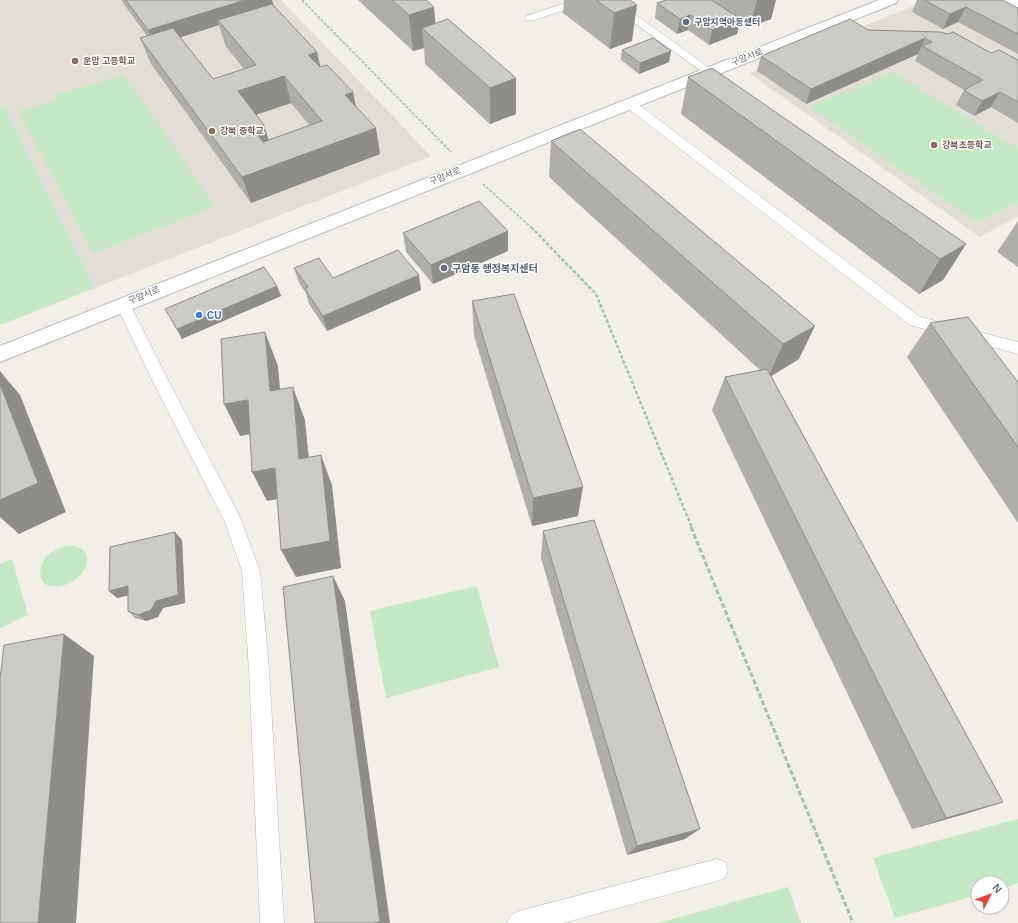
<svg xmlns="http://www.w3.org/2000/svg" width="1018" height="923" font-family="Helvetica,'Noto Sans KR',sans-serif">
<style>
.education{fill:#e1ded6}
.green{fill:#c5e8c5}
.lines{fill:none;stroke-linecap:round;stroke-linejoin:round}
.service-casing{stroke:#b5b8bc;stroke-width:1}
.minor-casing{stroke:#b5b8bc;stroke-width:2}
.path-far2{stroke:#9cc7a9;stroke-width:1.5;stroke-dasharray:3 1.5;stroke-linecap:butt}
.path-far1{stroke:#9cc7a9;stroke-width:2.5;stroke-dasharray:3.5 2;stroke-linecap:butt}
.path{stroke:#9cc7a9;stroke-width:3;stroke-dasharray:5 2.5;stroke-linecap:butt}
.service{fill:#fff;fill-rule:evenodd}
.minor{fill:#fff;fill-rule:evenodd}
.wall{fill:#afaea9;fill-rule:evenodd}
.shaded-wall{fill:#8f8d8a}
.building{fill:#cccac5;stroke:#8f8d8a;fill-rule:evenodd}
.service-dot{fill:#5c6f8a;stroke:#fff;stroke-width:1.5}
.education-dot{fill:#8d6e63;stroke:#fff;stroke-width:1.5}
.shop-dot{fill:#3f7fe0;stroke:#fff;stroke-width:1.5}
.labels{text-anchor:middle;dominant-baseline:central;stroke-width:3;stroke-linejoin:round;paint-order:stroke}
.far-service-label{font-size:9px;font-weight:bold;fill:#4e5e75;stroke:#fff;text-anchor:start}
.far-street-label{font-size:9px;fill:#5f6368;stroke:#fff}
.far-education-label{font-size:9px;font-weight:bold;fill:#785e54;stroke:#fff;text-anchor:start}
.service-label{font-size:10px;font-weight:bold;fill:#4e5e75;stroke:#fff;text-anchor:start}
.shop-label{font-size:10px;font-weight:bold;fill:#366cbe;stroke:#fff;text-anchor:start}
</style>
<rect width="100%" height="100%" fill="#f1efe8"/>
<path class="education" d="M0,0H281L431,156L95,288L4,107L0,108Z
M928,0L1018,21V216L980,237L749,73Z"/>
<path class="green" d="M893,72L1018,149V201L977,223L810,107Z
M122,75L143,101L215,207L93,253L19,111L56,100L55,96Z
M4,106L95,288L0,325V108Z
M68,545C107,549 80,592 50,586C36,583 39,564 47,556C53,550 60,548 68,545Z
M12,559L28,615L0,628V564Z
M477,586L499,667L386,698L370,611Z
M1018,819V883L1002,888V883H978V895L895,918L873,858Z
M788,887L801,923H658Z"/>
<g class="lines">
<g class="service-casing">
<path id="service" d="M575,0H590L589,2L534,20H526L525,18L526,16Z
M603,0H615L715,72L713,74H705Z
M630,100L634,101L920,317L1018,342V354L910,325L626,107L624,104L626,101Z
M123,299L128,300L168,380L239,515L260,571L269,669L284,923H260L249,669L242,571L225,522L152,380L116,304L118,300Z
M717,859L725,862L728,870L725,878L717,881L563,923H507L511,915L519,911Z"/>
</g>
<g class="minor-casing">
<path id="minor" d="M879,0H898L896,3L0,362V346Z
M1001,0H1018V9L1003,3Z"/>
</g>
<path class="path-far2" d="M302,0L451,152
M483,184L532,228"/>
<path class="path-far1" d="M531,227L596,294L692,528"/>
<path class="path" d="M691,527L853,923"/>
<use href="#service" class="service"/>
<use href="#minor" class="minor"/>
</g>
<path class="wall" d="M121,0H272L274,6L317,52L320,67L353,92L356,106L380,154L251,203L151,64L140,38L147,36ZM219,25L226,47L244,69L213,79L180,37ZM291,103L310,126L269,140L256,115Z
M358,0H426L435,23L516,114L490,124L425,64L424,48L413,51Z
M564,0H630L632,41L610,49L563,13Z
M666,0H776L771,19L750,27L740,21L737,34L709,45L688,30L677,34L655,18L657,3Z
M917,0H1002L1018,8V54L958,22L943,29L912,12Z
M868,30L940,32L991,53L1018,60V123L991,107L974,116L956,105L964,90L915,61L918,54L806,104L757,71L761,56Z
M622,50L671,51L669,62L639,74L621,60Z
M688,77L966,244L943,280L919,294L681,114Z
M580,129L799,359L771,376L1003,802L965,814L912,829L712,410L725,377L760,370L549,177L551,141Z
M1018,221V267L997,252Z
M508,231V251L433,284L406,252L403,233Z
M294,268L333,278L421,290L327,331L309,304L306,293L299,283Z
M277,286L281,296L182,339L165,309Z
M472,301L578,516L532,526L474,336Z
M930,323L1018,382V523L907,357Z
M543,531L685,839L627,855L541,558Z
M182,540L185,603L163,608L158,617L146,621L135,618L128,611V595L117,598L109,591Z"/>
<path class="shaded-wall" d="M245,0H272L274,7L218,20L219,25L154,46L148,30Z
M757,0H776L771,19L750,27Z
M637,5L632,41L610,49L614,13Z
M434,7L437,41L422,28L424,48L413,51L409,15Z
M966,7L958,22L943,29L950,14Z
M690,15L688,30L677,34L680,19Z
M741,19L737,34L709,45L712,30Z
M925,38L918,54L806,104L811,89Z
M671,51L669,62L639,74L640,63Z
M317,52L323,78L308,55Z
M284,76L291,103L246,118L238,91Z
M516,78V114L490,124V88Z
M353,92L358,119L345,95Z
M1000,92L991,107L974,116L982,101Z
M264,125L272,152L262,155L253,129Z
M376,128L380,154L251,203L242,177Z
M508,231V251L433,284L431,265Z
M966,244L943,280L919,294L940,259Z
M419,275L421,290L327,331L323,316Z
M277,286L281,296L182,339L177,329Z
M815,326L799,359L768,378L783,344Z
M265,332L278,366L283,423L270,391Z
M0,371L20,395L66,512L19,534L0,517Z
M293,387L305,420L312,489L299,459Z
M248,400L263,432L240,436L224,404Z
M321,455L332,485L341,568L296,577L281,550Z
M275,468L289,497L267,501L252,472Z
M583,487L578,516L532,526L533,498Z
M175,532L182,540L185,603L163,608L158,617L146,621L138,615Z
M333,576L345,601L390,923H375Z
M128,586L135,594L117,598L109,591Z
M64,634L94,656L76,923H38Z
M1003,802L965,814L912,829L946,818Z
M700,829L685,839L627,855L637,846Z"/>
<path class="building" d="M126,0H245L148,30Z
M392,0H426L434,7L409,15Z
M596,0H630L637,5L614,13Z
M666,0H711L741,19L712,30L690,15L680,19L657,3Z
M924,0H1002L1018,8V34L966,7L950,14Z
M272,4L317,52L308,55L320,67L327,65L353,92L345,95L376,128L242,177L140,38L173,28L213,79L256,65L218,20ZM284,76L322,121L263,142L253,129L264,125L238,91Z
M448,19L516,78L490,88L422,28Z
M850,19L868,30L940,32L948,34L953,32L991,53L999,50L1018,60V102L1000,92L982,101L964,90L983,80L922,46L932,42L925,38L811,89L761,56Z
M653,38L671,51L640,63L622,50Z
M712,68L966,244L940,259L688,77Z
M580,129L815,326L783,344L551,141Z
M479,201L508,231L431,265L403,233Z
M398,250L419,275L323,316L305,289L308,287L294,268L319,258L333,278Z
M264,267L277,286L177,329L165,309Z
M514,294L583,487L533,498L472,301Z
M968,317L1018,382V447L930,323Z
M265,332L270,391L293,387L299,459L321,455L330,541L281,550L275,468L252,472L248,400L224,404L221,339Z
M767,369L1003,802L946,818L725,377Z
M0,384L38,483L0,500Z
M594,520L700,829L637,846L543,531Z
M175,532L178,595L156,601L151,610L138,615L128,611V586L109,591L110,547Z
M333,576L380,922L375,923H315L283,587Z
M64,634L38,923H0V679L4,645Z"/>
<g class="service-dot">
<circle cx="686" cy="22" r="4"/>
<circle cx="444" cy="268" r="4"/>
</g>
<g class="education-dot">
<circle cx="75" cy="61" r="4"/>
<circle cx="212" cy="131" r="4"/>
<circle cx="934" cy="145" r="4"/>
</g>
<circle class="shop-dot" cx="199" cy="315" r="4"/>
<g class="labels">
<g class="far-service-label">
<text x="694" y="22">구암지역아동센터</text>
</g>
<g class="far-street-label">
<text transform="translate(747 57) rotate(-21)">구암서로</text>
<text transform="translate(445 176) rotate(-22)">구암서로</text>
<text transform="translate(144 295) rotate(-22)">구암서로</text>
</g>
<g class="far-education-label">
<text x="83" y="61">운암 고등학교</text>
<text x="220" y="131">강북 중학교</text>
<text x="942" y="145">강북초등학교</text>
</g>
<g class="service-label">
<text x="452" y="268">구암동 행정복지센터</text>
</g>
<g class="shop-label">
<text x="207" y="315">CU</text>
</g>
</g>
<g transform="translate(990 895) rotate(48)"><circle r="19" fill="#ffffff" stroke="#bfc1c3"/>
<path d="M0-3L7 15L0 10L-7 15Z" fill="#ea4335"/>
<text y="-6" font-size="11" font-weight="bold" text-anchor="middle" fill="#5f6368">N</text>
</g>
</svg>
